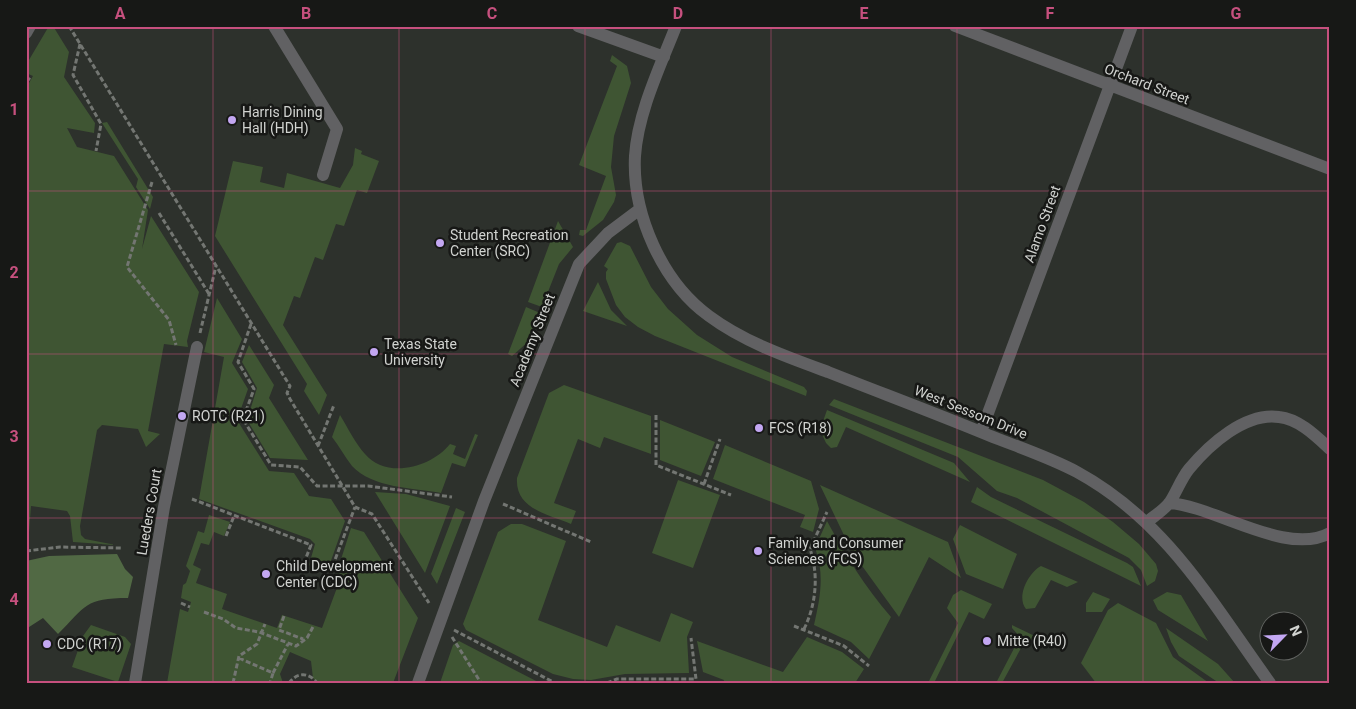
<svg xmlns="http://www.w3.org/2000/svg" width="1356" height="709" font-family="Roboto,sans-serif">
<style>
.green{fill:#3f5533}
.forest{fill:#516944}
.lines{fill:none;stroke-linecap:round;stroke-linejoin:round}
.path{stroke:#737672;stroke-width:3;stroke-dasharray:5 2.5;stroke-linecap:butt}
.minor{stroke:#616163;stroke-width:12}
.grid{fill:none;stroke:#c6507e;stroke-width:1;stroke-opacity:0.55}
.poi-dot{fill:#c3a7f2;stroke:#171816;stroke-width:2}
.labels{text-anchor:middle;dominant-baseline:central;stroke-width:5;stroke-linejoin:round;paint-order:stroke}
.street-label{font-size:14px;fill:#d1d3d0;stroke:#171816}
.poi-label{font-size:14px;fill:#d1d3d0;stroke:#171816;text-anchor:start}
.neatline{fill:none;stroke:#c6507e;stroke-width:2}
.grid-label{font-size:16px;text-anchor:middle;font-weight:bold;fill:#c6507e}
</style>
<rect width="100%" height="100%" fill="#2d312c"/>
<path class="green" d="M49,26H53L69,52L64,77L95,123L94,133L67,128L77,147L114,156L148,210L142,249L151,216L199,292L187,341L188,347L164,344L148,431L160,434L146,447L138,429L102,425L97,430L80,526L81,535L85,539L116,545L73,542L70,516L67,511L31,506L28,546H26V82L29,83L33,76L26,73V65Z
M612,55L627,66L631,83L614,136L611,167L616,195L614,202L603,220L583,236L579,235L580,230H586L606,176L579,165L617,66L610,61Z
M107,122L153,197L150,209L136,187L138,179L102,123Z
M355,148L362,151L361,154L379,161L367,193L357,190L344,226L336,224L323,260L315,257L300,298L294,296L283,325L327,395L319,415L304,391L307,384L215,236L233,161L263,167L260,182L284,188L287,173L340,188L353,165Z
M558,221L573,247L559,264L542,307L528,302Z
M621,242L630,246L651,287L668,309L697,335L732,357L804,387L807,391L806,396L655,336L638,327L625,317L616,305L606,279V272L608,269L604,266L617,243Z
M598,282L611,310L627,326L583,311Z
M217,298L242,339L232,363L248,389L237,420L269,471L294,473L309,496L331,499L345,521L327,572L309,565L315,544L310,539L199,499L224,357L204,352Z
M526,307L540,313L529,341L512,356L508,354Z
M249,345L274,385L269,398L308,460L270,458L247,420L257,388L242,362Z
M564,385L651,416V454L604,437L600,448L578,439L554,503L576,511L571,524C548,514 515,509 517,478L549,393Z
M834,399L1043,480L1084,502L1113,522L1139,544L1156,564L1158,571L1155,581L1147,586L1141,570L1129,558L1017,498L997,491L958,457L829,405Z
M827,410L954,463L970,482L846,427L837,447L831,448L826,443L820,430Z
M340,415C348,428 355,443 365,454C387,480 432,467 450,444L456,446L453,454L465,459L475,434L478,435L465,467L452,463L441,493C414,488 372,488 352,466C345,457 339,446 332,437Z
M660,420L715,442L701,476L660,460Z
M725,445L811,481L819,509L813,532L800,527L805,515L713,479Z
M678,480L720,495L693,568L652,553Z
M820,485L948,542L961,578L929,557L899,617L852,552Z
M977,487L991,497L1127,563L1133,567L1141,586L971,502Z
M375,492L406,494L450,506L425,573Z
M456,508L465,512L437,584L431,574Z
M209,515L230,522L224,536L214,532L209,545L201,543L193,565L201,569L196,583L227,594L222,609L277,628L282,615L322,628L341,577L336,575L351,528L364,532L418,618L393,683H317L313,678L311,661L290,652L280,674L283,683H167L180,609L188,612L191,602L181,598L183,585L186,583L190,571L186,566L198,531L204,533Z
M827,521C846,556 865,587 891,617L869,659L851,642L814,625C820,599 825,574 815,548Z
M511,524H522L566,541L538,620L607,647L616,625L660,642L671,613L693,622L687,637L689,673L625,674L591,680L573,679L553,674L466,630L463,624L498,532Z
M960,525L1017,554L1003,589L966,574L953,539Z
M1041,566L1078,582L1067,587L1051,580L1035,608L1026,609C1016,597 1028,573 1041,566Z
M961,590L992,604L984,619L969,612L934,683H928L958,623L947,608L953,595Z
M1093,592L1110,599L1102,612H1086V603Z
M1167,592L1181,595L1208,641L1158,610L1153,600Z
M1118,603L1156,623L1173,657L1209,683H1096L1081,663L1108,610Z
M91,625L125,637L131,644L118,682L72,667L83,636Z
M1012,625L1041,639V642L1026,639L1002,683H996L1020,637L1012,628Z
M1166,628L1218,664L1235,683H1219L1179,656L1171,642Z
M807,637L842,652L864,669L855,683H723L724,680L703,672L697,641L783,672Z
M459,641L540,683H440L453,645Z"/>
<path class="forest" d="M117,554L125,569L133,577L128,598C85,598 86,606 58,634L43,618L26,629V561L49,556Z"/>
<g class="lines">
<path class="path" d="M69,26L285,378L290,386L287,393L290,399L355,507L372,514L429,603
M80,44L73,75L101,124L96,151
M26,77L32,81
M152,182L127,267L169,320L176,345
M159,213L209,294
M251,324L238,362L254,389L243,419L271,465L300,467L317,486H368L452,497
M200,333L216,266
M656,415V465L731,495
M318,446L334,405
M704,484L720,439
M192,499L311,545L304,563
M503,504L591,542
M226,536L234,516
M26,551L60,547L122,548
M330,573L355,507
M181,603L190,607
M204,612L223,619L236,628L259,632L296,646L307,638L314,625
M284,616L279,630L303,639
M794,626L844,646L869,666
M804,629C816,605 819,575 810,549L827,512
M454,630L555,683
M452,637L481,683
M239,658L273,673L270,683
M273,673L288,644
M233,683L239,656L257,644L265,624
M289,683C297,672 309,672 317,683
M607,683L617,679H696L691,638"/>
<path class="minor" d="M274,26L337,129L323,175
M578,26L664,57
M676,26C660,67 638,112 635,156C632,214 662,282 709,316C744,342 787,357 828,372C881,393 935,413 988,435C1018,447 1049,457 1077,472C1167,521 1212,603 1270,683
M955,26L1330,169
M26,33L30,26
M981,432L1132,26
M1169,503C1215,506 1286,557 1330,533
M1147,522C1154,516 1164,510 1170,502C1177,491 1181,479 1189,469C1209,445 1245,412 1279,417C1299,419 1316,436 1330,449
M135,683L164,507L197,347
M418,683L484,501L579,264L608,233L640,209"/>
</g>
<path class="grid" d="M213,26V683M399,26V683M585,26V683M771,26V683M957,26V683M1143,26V683M26,191H1330M26,354H1330M26,518H1330"/>
<g class="poi-dot">
<circle cx="232" cy="120" r="5"/>
<circle cx="440" cy="243" r="5"/>
<circle cx="374" cy="352" r="5"/>
<circle cx="182" cy="416" r="5"/>
<circle cx="759" cy="428" r="5"/>
<circle cx="758" cy="551" r="5"/>
<circle cx="266" cy="574" r="5"/>
<circle cx="987" cy="641" r="5"/>
<circle cx="47" cy="644" r="5"/>
</g>
<g class="labels">
<g class="street-label">
<text transform="translate(1147 84) rotate(21)">Orchard Street</text>
<text transform="translate(1042 224) rotate(-70)">Alamo Street</text>
<text transform="translate(532 340) rotate(-68)">Academy Street</text>
<text transform="translate(971 412) rotate(22)">West Sessom Drive</text>
<text transform="translate(149 512) rotate(-80)">Lueders Court</text>
</g>
<g class="poi-label">
<text x="242" y="112">Harris Dining<tspan x="242" dy="16">Hall (HDH)</tspan></text>
<text x="450" y="235">Student Recreation<tspan x="450" dy="16">Center (SRC)</tspan></text>
<text x="384" y="344">Texas State<tspan x="384" dy="16">University</tspan></text>
<text x="192" y="416">ROTC (R21)</text>
<text x="769" y="428">FCS (R18)</text>
<text x="768" y="543">Family and Consumer<tspan x="768" dy="16">Sciences (FCS)</tspan></text>
<text x="276" y="566">Child Development<tspan x="276" dy="16">Center (CDC)</tspan></text>
<text x="997" y="641">Mitte (R40)</text>
<text x="57" y="644">CDC (R17)</text>
</g>
</g>
<rect width="1356" height="709" fill="none" stroke="#171816" stroke-width="55"/>
<g transform="translate(1284 636) rotate(66)"><circle r="24" fill="#171816" stroke="#616360"/>
<path d="M0-4L9 19L0 12L-9 19Z" fill="#c3a7f2"/>
<text y="-8" font-size="14" font-weight="bold" text-anchor="middle" fill="#d1d3d0">N</text>
</g>
<rect x="28" y="28" width="1300" height="654" class="neatline"/>
<g class="grid-label">
<text x="120" y="19">A</text>
<text x="306" y="19">B</text>
<text x="492" y="19">C</text>
<text x="678" y="19">D</text>
<text x="864" y="19">E</text>
<text x="1050" y="19">F</text>
<text x="1236" y="19">G</text>
<text x="14" y="115">1</text>
<text x="14" y="278">2</text>
<text x="14" y="442">3</text>
<text x="14" y="605">4</text>
</g>
</svg>
